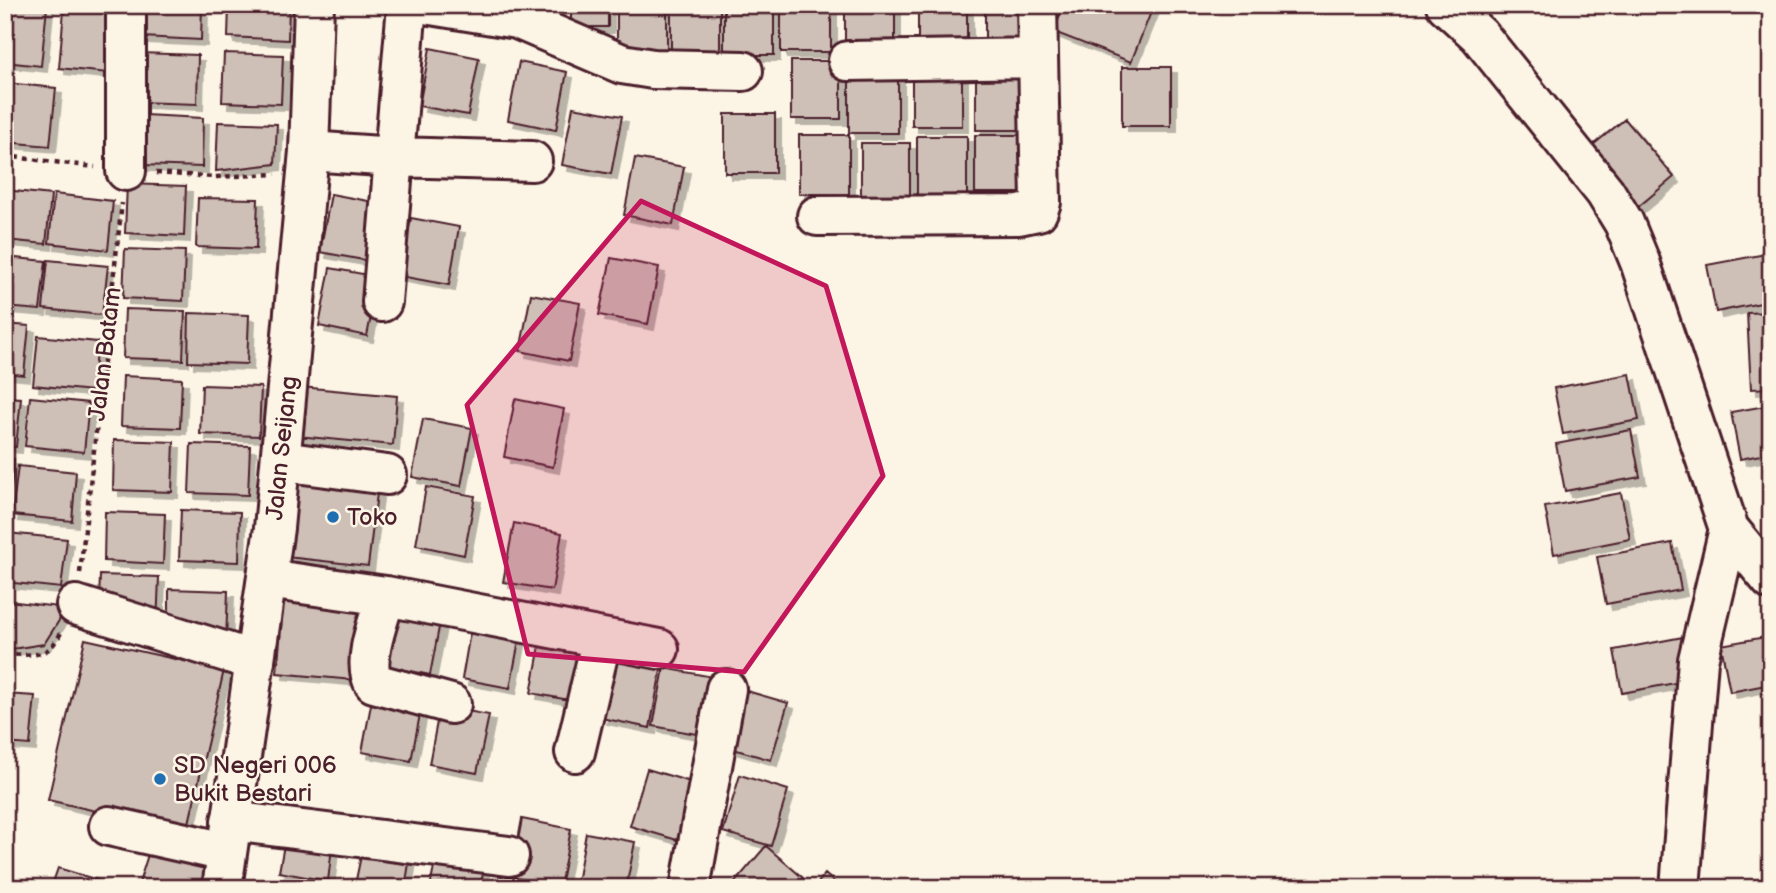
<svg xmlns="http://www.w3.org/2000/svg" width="1776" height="893" font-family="'Balsamiq Sans',sans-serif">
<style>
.building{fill:#cfc0b7;stroke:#4a1f2b;stroke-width:2;filter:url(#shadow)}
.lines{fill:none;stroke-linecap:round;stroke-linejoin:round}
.minor-casing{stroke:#4a1f2b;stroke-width:44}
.major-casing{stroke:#4a1f2b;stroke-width:44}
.path{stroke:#4a1f2b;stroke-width:4.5;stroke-dasharray:5 5;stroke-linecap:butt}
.minor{stroke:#fcf5e5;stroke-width:38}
.major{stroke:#fcf5e5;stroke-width:38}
.marked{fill:#c2185b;fill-opacity:0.2;stroke:#c2185b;stroke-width:5;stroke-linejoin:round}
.poi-dot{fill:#1f6fb2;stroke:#fcf5e5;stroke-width:2.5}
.labels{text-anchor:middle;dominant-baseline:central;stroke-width:5;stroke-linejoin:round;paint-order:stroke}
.street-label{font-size:24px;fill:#4a1f2b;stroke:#fcf5e5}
.poi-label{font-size:24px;fill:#4a1f2b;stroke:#fcf5e5;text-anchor:start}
</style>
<defs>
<filter id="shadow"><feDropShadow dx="6" dy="6" stdDeviation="0" flood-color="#0004"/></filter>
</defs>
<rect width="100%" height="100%" fill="#fcf5e5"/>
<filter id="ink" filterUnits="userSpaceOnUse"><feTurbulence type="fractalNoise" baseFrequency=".0143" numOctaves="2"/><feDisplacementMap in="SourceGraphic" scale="14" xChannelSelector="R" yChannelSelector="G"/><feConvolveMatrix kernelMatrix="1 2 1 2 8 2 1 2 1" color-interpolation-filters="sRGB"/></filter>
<g filter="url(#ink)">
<path class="building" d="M5,5L47,7L41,66L5,62Z
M143,5H202L201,40L142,37Z
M229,5H289L288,40L228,37Z
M571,5H608V27H571Z
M617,5H667V52H617Z
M671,5H720V52H671Z
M724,5H774V55H724Z
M781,5H831V52H781Z
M845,5H895V52H845Z
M918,5H967V53H918Z
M985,5H1034V49H985Z
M1064,5H1148L1153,7L1131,62L1054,32Z
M64,10L114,14L108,73L59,68Z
M430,48L479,58L468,115L419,106Z
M139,53L198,55L197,104L137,102Z
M224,53L283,55L281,104L222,102Z
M791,61H841V119H791Z
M519,62L567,72L556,130L508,120Z
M912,67H962V126H912Z
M1122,67H1171V126H1122Z
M976,71H1026V130H976Z
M849,75H898V133H849Z
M6,83L56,88L50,146L5,142Z
M573,107L622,116L611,174L562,165Z
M725,114H775V173H725Z
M144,115L203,118L202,167L142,165Z
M1625,119L1674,177L1638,207L1588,149Z
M218,122L277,124L275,164L216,171Z
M799,135H849V194H799Z
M975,135H1024V193H975Z
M917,136H967V195H917Z
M861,143H910V202H861Z
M635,158L684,167L673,225L624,215Z
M127,184L186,186L184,236L125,233Z
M5,190L51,195L46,244L5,240Z
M54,194L113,201L108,250L49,243Z
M331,194L379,203L369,261L320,252Z
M198,198L258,199L256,249L196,247Z
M411,218L459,227L449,285L400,276Z
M125,249L185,251L183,301L123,298Z
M1771,253V301L1716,312L1707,265Z
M5,257L46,261L40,310L5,307Z
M611,258L659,267L648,324L599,315Z
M48,260L108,266L102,315L43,309Z
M330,268L379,277L367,336L319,326Z
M531,294L580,303L569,361L520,351Z
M125,309L185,311L183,360L123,358Z
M1771,312V388L1751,389L1747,313Z
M189,313L249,315L247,364L188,362Z
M5,324L29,326L24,375L5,373Z
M38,336L97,342L92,391L33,385Z
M1630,374L1639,420L1563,434L1554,388Z
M123,376L182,379L180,428L121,426Z
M202,385L261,387L259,436L200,434Z
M301,387L397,396L393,445L297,436Z
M5,397L21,398L16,447L5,446Z
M30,397L89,403L84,452L25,446Z
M515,399L564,409L553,467L504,457Z
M1771,405V453L1740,459L1731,412Z
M423,419L472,428L461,486L412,477Z
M1631,430L1640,477L1565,491L1556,444Z
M114,440L174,442L172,492L113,490Z
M191,444L250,446L248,495L189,493Z
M5,459H14L9,509L5,508Z
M18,466L76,472L72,521L12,515Z
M298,467L379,477L368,566L287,557Z
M426,487L475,496L464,555L416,545Z
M1621,493L1630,539L1554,554L1545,507Z
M181,510L240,512L239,562L179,560Z
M105,512L165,514L163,564L104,561Z
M514,523L562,533L552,590L503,582Z
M7,533L67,539L61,588L5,582Z
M1672,543L1681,590L1606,604L1597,557Z
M100,575L159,577L157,626L99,602Z
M169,589L228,591L226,640L169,627Z
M284,598L360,605L353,680L277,673Z
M8,601L67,608L44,644L5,650Z
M393,608L441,617L430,675L382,665Z
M472,621L521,630L510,688L462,679Z
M542,635L590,644L580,702L531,693Z
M1771,636V684L1730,692L1721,645Z
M1683,637L1691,680L1622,693L1614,650Z
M85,639L224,670L187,832L48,800Z
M612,660L661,670L650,728L601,718Z
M664,668L713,677L702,735L653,726Z
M740,689L788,703L771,760L723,746Z
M5,694L35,696L30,745L5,743Z
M373,694L422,704L411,761L362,752Z
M440,706L489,715L477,773L429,764Z
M647,769L694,783L677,840L630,826Z
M740,775L788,790L771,846L723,832Z
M522,819L571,829L560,887L511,877Z
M586,833L635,842L626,888H576Z
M286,834L333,839L328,881L279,872Z
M153,839L210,856L200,888H145L138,886Z
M363,846L411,851L405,888L356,880Z
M766,846L803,878L795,888H730Z
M437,851L486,860L480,888H430Z
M58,868L114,885L113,888H51Z
M825,874L841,888H814Z
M228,881L307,888H227Z"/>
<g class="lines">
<g class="minor-casing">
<path id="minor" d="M407,5L394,157L532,161
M431,5L517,19L622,64L653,69L743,71
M1446,5L1479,35L1605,192L1624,223L1640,262L1729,529L1698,660L1680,888
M848,61L1038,58
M309,151L394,157L382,302
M126,171V5
M817,216L1019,215L1038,211L1041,202L1037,5
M281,461L387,475
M1729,529L1771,580
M267,579L386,596L659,649
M386,596C379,619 361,662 374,683L451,704
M76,605L255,661
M575,752L602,638
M231,821L509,856
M109,826L226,852
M690,888L726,689"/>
</g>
<g class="major-casing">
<path id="major" d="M222,888L274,528L309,151L314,5"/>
</g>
<path class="path" d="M5,156L95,167
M156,173L215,177L276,174
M80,573L122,203
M5,655C37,653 46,661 62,631"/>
<use href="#minor" class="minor"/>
<use href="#major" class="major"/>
</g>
</g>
<path class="marked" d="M641,201L826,286L883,476L744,672L528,654L467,405Z"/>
<g class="poi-dot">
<circle cx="333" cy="517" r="7"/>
<circle cx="160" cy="779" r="7"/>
</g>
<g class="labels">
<g class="street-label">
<text transform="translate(105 354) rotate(-83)">Jalan Batam</text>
<text transform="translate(282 448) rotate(-84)">Jalan Seijang</text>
</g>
<g class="poi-label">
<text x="347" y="517">Toko</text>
<text x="174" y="765">SD Negeri 006<tspan x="174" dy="28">Bukit Bestari</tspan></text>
</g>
</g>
<rect width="1776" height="893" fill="none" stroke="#fcf5e5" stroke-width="28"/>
<rect x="14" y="14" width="1748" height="865" fill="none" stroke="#4a1f2b" stroke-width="2.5" filter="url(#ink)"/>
</svg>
